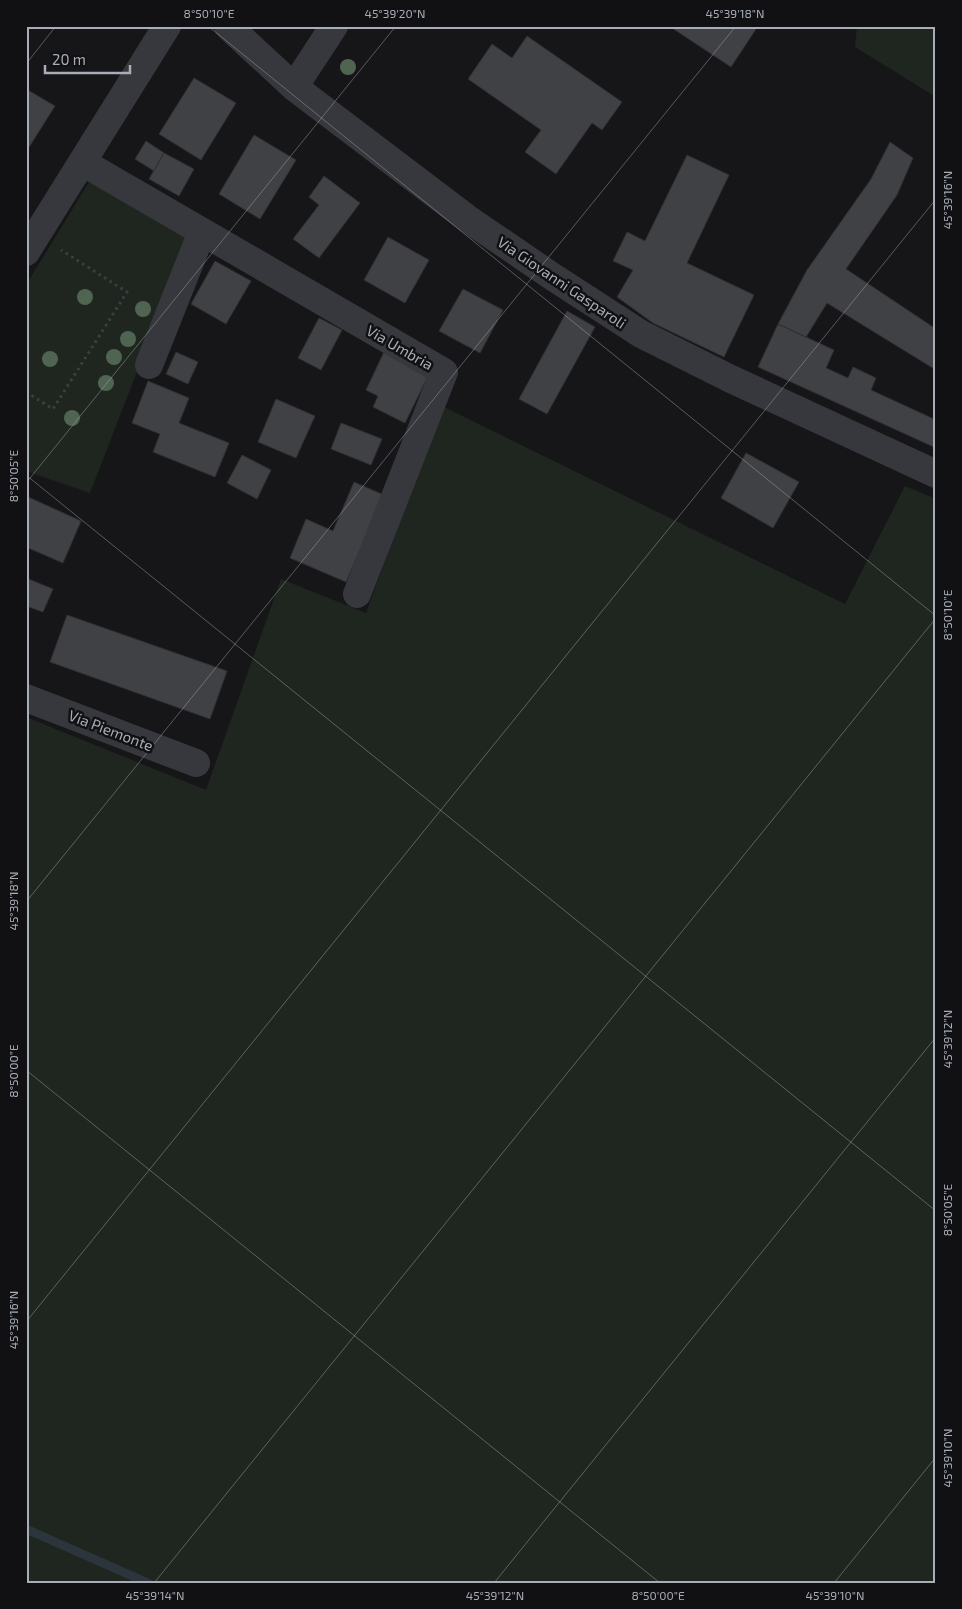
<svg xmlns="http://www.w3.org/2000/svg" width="962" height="1609" font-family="'Exo 2',sans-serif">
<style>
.green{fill:#1e261f}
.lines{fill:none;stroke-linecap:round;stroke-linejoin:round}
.stream{stroke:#2c353c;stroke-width:9}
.building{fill:#404145;stroke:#303034}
.path{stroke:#3d3f44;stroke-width:3;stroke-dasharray:2.5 4;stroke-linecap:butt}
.minor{stroke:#37383d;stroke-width:28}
.tree{fill:#506452}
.ticks{fill:none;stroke:#a8adb8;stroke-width:1;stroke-opacity:0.45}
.labels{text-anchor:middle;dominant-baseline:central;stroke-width:5;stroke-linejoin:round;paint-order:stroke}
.street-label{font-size:15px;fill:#a8adb8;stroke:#111113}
.neatline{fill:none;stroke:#a8adb8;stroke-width:2}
.ticks-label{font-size:12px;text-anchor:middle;fill:#a8adb8}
</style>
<rect width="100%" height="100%" fill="#161618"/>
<path class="green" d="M857,26H936V97L855,47Z
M89,182L189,238L90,493L26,471V285Z
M442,406L845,604L905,486L936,499V1583H26V717L206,790L281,579L366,613Z"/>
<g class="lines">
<path class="stream" d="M26,1529L148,1583"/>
</g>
<path class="building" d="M669,26H758L731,67Z
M527,36L622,102L602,130L592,123L556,174L525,152L541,130L468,79L492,44L512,58Z
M194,78L236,103L201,160L159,134Z
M26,89L55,106L26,152Z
M254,135L296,160L260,219L219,194Z
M146,141L164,153L154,171L135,159Z
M890,142L913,158L897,195L846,269L936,329V370L827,303L806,337L778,324L807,270L871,179Z
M164,153L194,169L179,196L149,179Z
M687,155L729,175L687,263L754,295L724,357L653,323L617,297L633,270L613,261L627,232L645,241Z
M324,176L360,203L319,258L293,239L319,205L309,197Z
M388,237L429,260L405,303L364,280Z
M215,261L251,281L226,324L191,304Z
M463,289L503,310L480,353L439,331Z
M567,311L595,327L547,414L519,399Z
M319,318L342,330L321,370L298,358Z
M778,324L834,350L826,368L848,378L853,367L876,378L871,390L936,420V448L758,367Z
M176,352L198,362L188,384L166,374Z
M384,352L429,374L405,423L373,407L378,396L366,390Z
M148,381L189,398L179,423L229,443L215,477L153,452L160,434L132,423Z
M276,399L315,416L296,458L258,442Z
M341,423L382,439L371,465L331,449Z
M746,453L799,482L773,528L721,498Z
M242,455L271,470L257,499L227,483Z
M354,482L384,495L346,582L290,558L306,519L333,531Z
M26,496L81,521L63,563L26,547Z
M26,578L53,589L43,612L26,606Z
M67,615L227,671L210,719L50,662Z"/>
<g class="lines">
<path class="path" d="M26,392L53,409L127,292L61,250"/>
<path class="minor" d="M228,26L294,87L468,219L553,277L641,334L731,379L936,474
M294,87L334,26
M82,162L444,372L357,594
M26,252L167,26
M149,365L202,232
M26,698L196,763"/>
</g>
<g class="tree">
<circle cx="348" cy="67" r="8"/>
<circle cx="85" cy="297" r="8"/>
<circle cx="143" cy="309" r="8"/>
<circle cx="128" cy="339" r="8"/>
<circle cx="114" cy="357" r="8"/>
<circle cx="50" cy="359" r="8"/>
<circle cx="106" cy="383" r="8"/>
<circle cx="72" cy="418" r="8"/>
</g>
<path class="ticks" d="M208,26L936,616M26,64L56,26M26,475L936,1211M26,483L396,26M26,902L736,26M26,1070L660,1583M26,1322L936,199M154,1583L936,618M494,1583L936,1037M834,1583L936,1457"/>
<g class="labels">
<g class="street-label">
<text transform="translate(562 282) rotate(34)">Via Giovanni Gasparoli</text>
<text transform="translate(400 347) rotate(30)">Via Umbria</text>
<text transform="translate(111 730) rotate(21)">Via Piemonte</text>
</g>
</g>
<rect width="962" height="1609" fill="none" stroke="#111113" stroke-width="55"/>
<path d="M45 65v8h85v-8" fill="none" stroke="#a8adb8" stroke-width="2.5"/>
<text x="52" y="65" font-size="15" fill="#a8adb8" stroke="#111113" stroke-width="4" paint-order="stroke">20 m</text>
<rect x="28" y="28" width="906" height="1554" class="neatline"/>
<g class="ticks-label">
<text x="209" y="18">8°50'10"E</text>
<text x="395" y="18">45°39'20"N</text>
<text x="735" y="18">45°39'18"N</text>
<text transform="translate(948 200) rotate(-90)" y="4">45°39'16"N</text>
<text transform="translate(14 476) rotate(-90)" y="4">8°50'05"E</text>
<text transform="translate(948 615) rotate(-90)" y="4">8°50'10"E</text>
<text transform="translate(14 901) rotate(-90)" y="4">45°39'18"N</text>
<text transform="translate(948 1039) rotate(-90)" y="4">45°39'12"N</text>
<text transform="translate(14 1071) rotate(-90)" y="4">8°50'00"E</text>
<text transform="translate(948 1210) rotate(-90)" y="4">8°50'05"E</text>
<text transform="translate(14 1320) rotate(-90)" y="4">45°39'16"N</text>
<text transform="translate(948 1458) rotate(-90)" y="4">45°39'10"N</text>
<text x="155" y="1600">45°39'14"N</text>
<text x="495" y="1600">45°39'12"N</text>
<text x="658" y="1600">8°50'00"E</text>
<text x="835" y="1600">45°39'10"N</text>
</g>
</svg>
